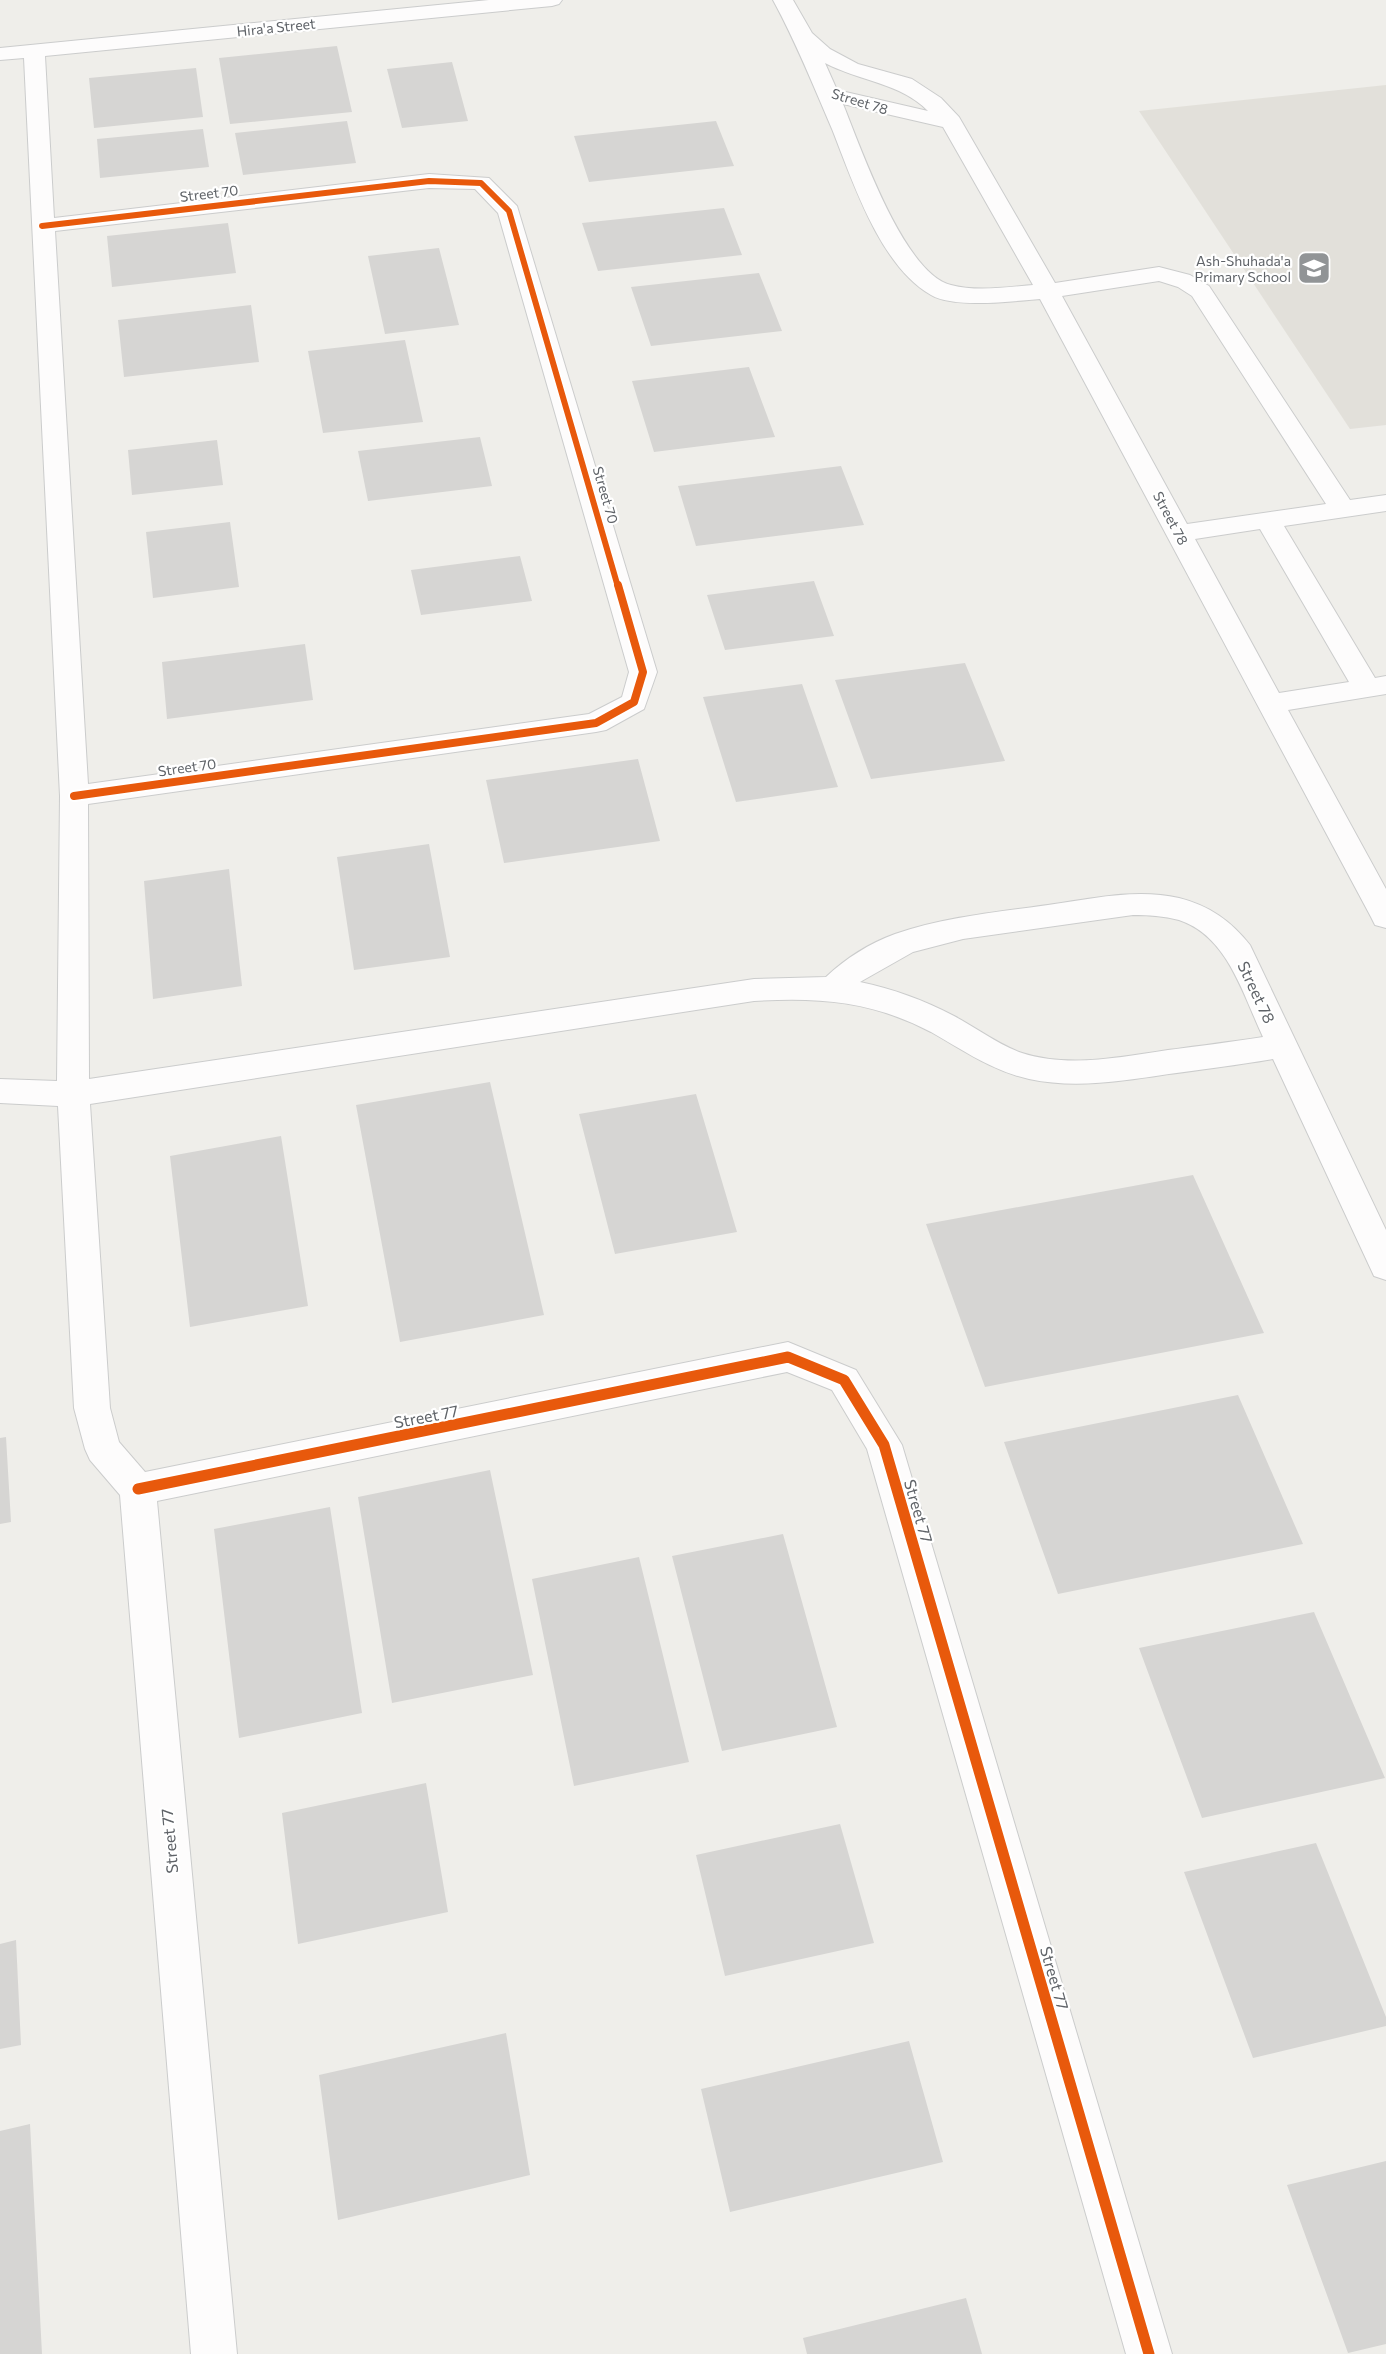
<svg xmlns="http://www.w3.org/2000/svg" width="1386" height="2354" font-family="Commissioner,sans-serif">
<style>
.education{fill:#e2e0da}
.building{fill:#d6d5d3}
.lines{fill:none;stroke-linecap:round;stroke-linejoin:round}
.minor-casing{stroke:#cbcccc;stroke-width:2}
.minor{fill:#fdfcfc;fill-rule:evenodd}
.cycleway-far2-casing{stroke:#fff;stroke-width:9}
.cycleway-far1-casing{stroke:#fff;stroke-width:12}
.cycleway-casing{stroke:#fff;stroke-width:15}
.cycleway-far2{stroke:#e8590c;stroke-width:6}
.cycleway-far1{stroke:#e8590c;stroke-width:8}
.cycleway{stroke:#e8590c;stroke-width:11}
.labels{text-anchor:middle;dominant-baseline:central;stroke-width:4.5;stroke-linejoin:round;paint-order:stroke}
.far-street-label{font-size:14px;fill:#5f6368;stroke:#fff}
.far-poi-label{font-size:14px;fill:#5f6368;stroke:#fff;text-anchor:end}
.street-label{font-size:16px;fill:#5f6368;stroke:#fff}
</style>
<rect width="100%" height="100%" fill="#efeeea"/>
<path class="education" d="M1386,85V425L1350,429L1139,111Z"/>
<path class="building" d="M337,46L352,112L230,124L219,58Z
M452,62L468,121L402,128L387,69Z
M196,68L203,117L94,128L89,78Z
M347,121L356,163L243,175L235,133Z
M716,121L734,166L589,182L574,136Z
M203,129L209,167L100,178L97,139Z
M724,208L742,255L598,271L582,223Z
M228,223L236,273L112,287L107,236Z
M439,248L459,325L385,334L368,256Z
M759,273L782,331L651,346L631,287Z
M251,305L259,362L124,377L118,320Z
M405,340L423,422L323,433L308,351Z
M749,367L775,437L654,452L632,381Z
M480,437L492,486L368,501L358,451Z
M217,440L223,485L132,495L128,450Z
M841,466L864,525L696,546L678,486Z
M230,522L239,587L153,598L146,532Z
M520,556L532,601L421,615L411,570Z
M814,581L834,636L725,650L707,595Z
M305,644L313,700L167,719L162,662Z
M965,663L1005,761L871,779L835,680Z
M802,684L838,787L736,802L703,697Z
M638,759L660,841L504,863L486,780Z
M429,844L450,957L354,970L337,857Z
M229,869L242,986L153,999L144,881Z
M490,1082L544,1315L400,1342L356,1105Z
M696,1094L737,1232L615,1254L579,1114Z
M281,1136L308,1306L190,1327L170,1156Z
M1193,1175L1264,1333L985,1387L926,1224Z
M1238,1395L1303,1544L1058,1594L1004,1442Z
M6,1437L11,1522L0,1524V1438Z
M490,1470L533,1675L392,1703L358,1497Z
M330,1507L362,1713L239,1738L214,1529Z
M783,1534L837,1727L722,1751L672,1556Z
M639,1557L689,1762L574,1786L532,1579Z
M1314,1612L1385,1778L1202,1818L1139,1648Z
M426,1783L448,1912L298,1944L282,1813Z
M840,1824L874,1943L725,1976L696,1855Z
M1316,1843L1386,2017V2026L1253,2058L1184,1872Z
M16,1940L21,2045L0,2049V1944Z
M506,2033L530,2175L338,2220L319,2075Z
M909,2041L943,2162L730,2212L701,2089Z
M30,2124L42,2354H0V2131Z
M1386,2161V2344L1348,2353L1287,2185Z
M966,2298L982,2354H807L803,2338Z"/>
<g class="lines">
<g class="minor-casing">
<path id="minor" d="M489,0H562L559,4L552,6L45,56L54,218L429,174L489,178L517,206L657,672L644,709L606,730L596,732L88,804L89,1079L754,979L826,977C845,959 870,943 895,934C944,917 997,912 1048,905C1091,899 1136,888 1179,898C1210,906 1231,921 1250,945L1386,1230V1280L1374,1276L1273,1059C1239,1065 1204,1069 1169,1074C1123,1081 1075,1089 1029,1079C992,1071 963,1050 931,1032C872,1001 819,997 754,1001L90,1104L110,1408L119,1442L145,1472L788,1342L856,1370L902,1445L1172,2354H1126L867,1449L832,1390L787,1372L157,1501L237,2354H191L120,1495L90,1460L85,1449L74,1408L58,1106L0,1103V1079L57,1081L60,796L24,58L0,60V48ZM429,188L475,189L498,213L629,672L622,697L589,714L88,784L55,231ZM1133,915C1148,915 1164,916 1179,920C1228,936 1243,995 1263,1037C1231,1042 1199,1046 1168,1050C1121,1057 1068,1068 1022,1053C998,1045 977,1028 954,1016C924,1000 893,989 860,982L913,952L963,939Z
M773,0H793L812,33L830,49L858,64L912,79L941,98L959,117L1055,283L1159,267L1190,275L1209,286L1350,500L1386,495V511L1284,526L1375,678L1386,676V694L1288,710L1386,889V928L1375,925L1371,917L1040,299C1013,301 955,309 931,295C880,266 853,182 832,129C813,85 796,42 773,0ZM825,63C859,81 901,83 928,111L837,90ZM843,104L943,127L1033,285C1006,287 977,292 951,285C904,274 860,146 843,104ZM1159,281L1178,287L1192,296L1326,504L1187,524L1062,296ZM1260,529L1349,682L1279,693L1195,539Z"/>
</g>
<use href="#minor" class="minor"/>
<g class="cycleway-far2-casing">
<path id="cycleway-far2" d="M42,226L429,181L481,183L509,211L618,587"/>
</g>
<g class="cycleway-far1-casing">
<path id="cycleway-far1" d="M74,796L596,723L634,702L643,672L618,585"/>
</g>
<g class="cycleway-casing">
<path id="cycleway" d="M138,1489L788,1357L844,1380L884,1445L1149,2354"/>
</g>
<use href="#cycleway-far2" class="cycleway-far2"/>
<use href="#cycleway-far1" class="cycleway-far1"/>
<use href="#cycleway" class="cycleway"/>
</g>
<defs>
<g id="school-square" transform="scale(1.725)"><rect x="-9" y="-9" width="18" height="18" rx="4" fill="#919496" stroke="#fff"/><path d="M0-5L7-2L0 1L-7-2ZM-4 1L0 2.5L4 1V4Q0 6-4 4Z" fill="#fff"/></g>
</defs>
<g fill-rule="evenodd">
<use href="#school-square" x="1314" y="268"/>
</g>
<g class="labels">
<g class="far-street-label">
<text transform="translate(276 27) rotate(-6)">Hira'a Street</text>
<text transform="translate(860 101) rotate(17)">Street 78</text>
<text transform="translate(209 193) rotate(-7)">Street 70</text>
<text transform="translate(606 495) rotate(74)">Street 70</text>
<text transform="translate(1171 518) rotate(62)">Street 78</text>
<text transform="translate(187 767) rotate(-8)">Street 70</text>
</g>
<g class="far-poi-label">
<text x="1291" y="260">Ash-Shuhada'a<tspan x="1291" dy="16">Primary School</tspan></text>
</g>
<g class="street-label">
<text transform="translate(1257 992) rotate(65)">Street 78</text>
<text transform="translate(426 1416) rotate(-11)">Street 77</text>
<text transform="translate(919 1511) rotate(74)">Street 77</text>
<text transform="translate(169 1841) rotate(-95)">Street 77</text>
<text transform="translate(1055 1978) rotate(74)">Street 77</text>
</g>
</g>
</svg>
